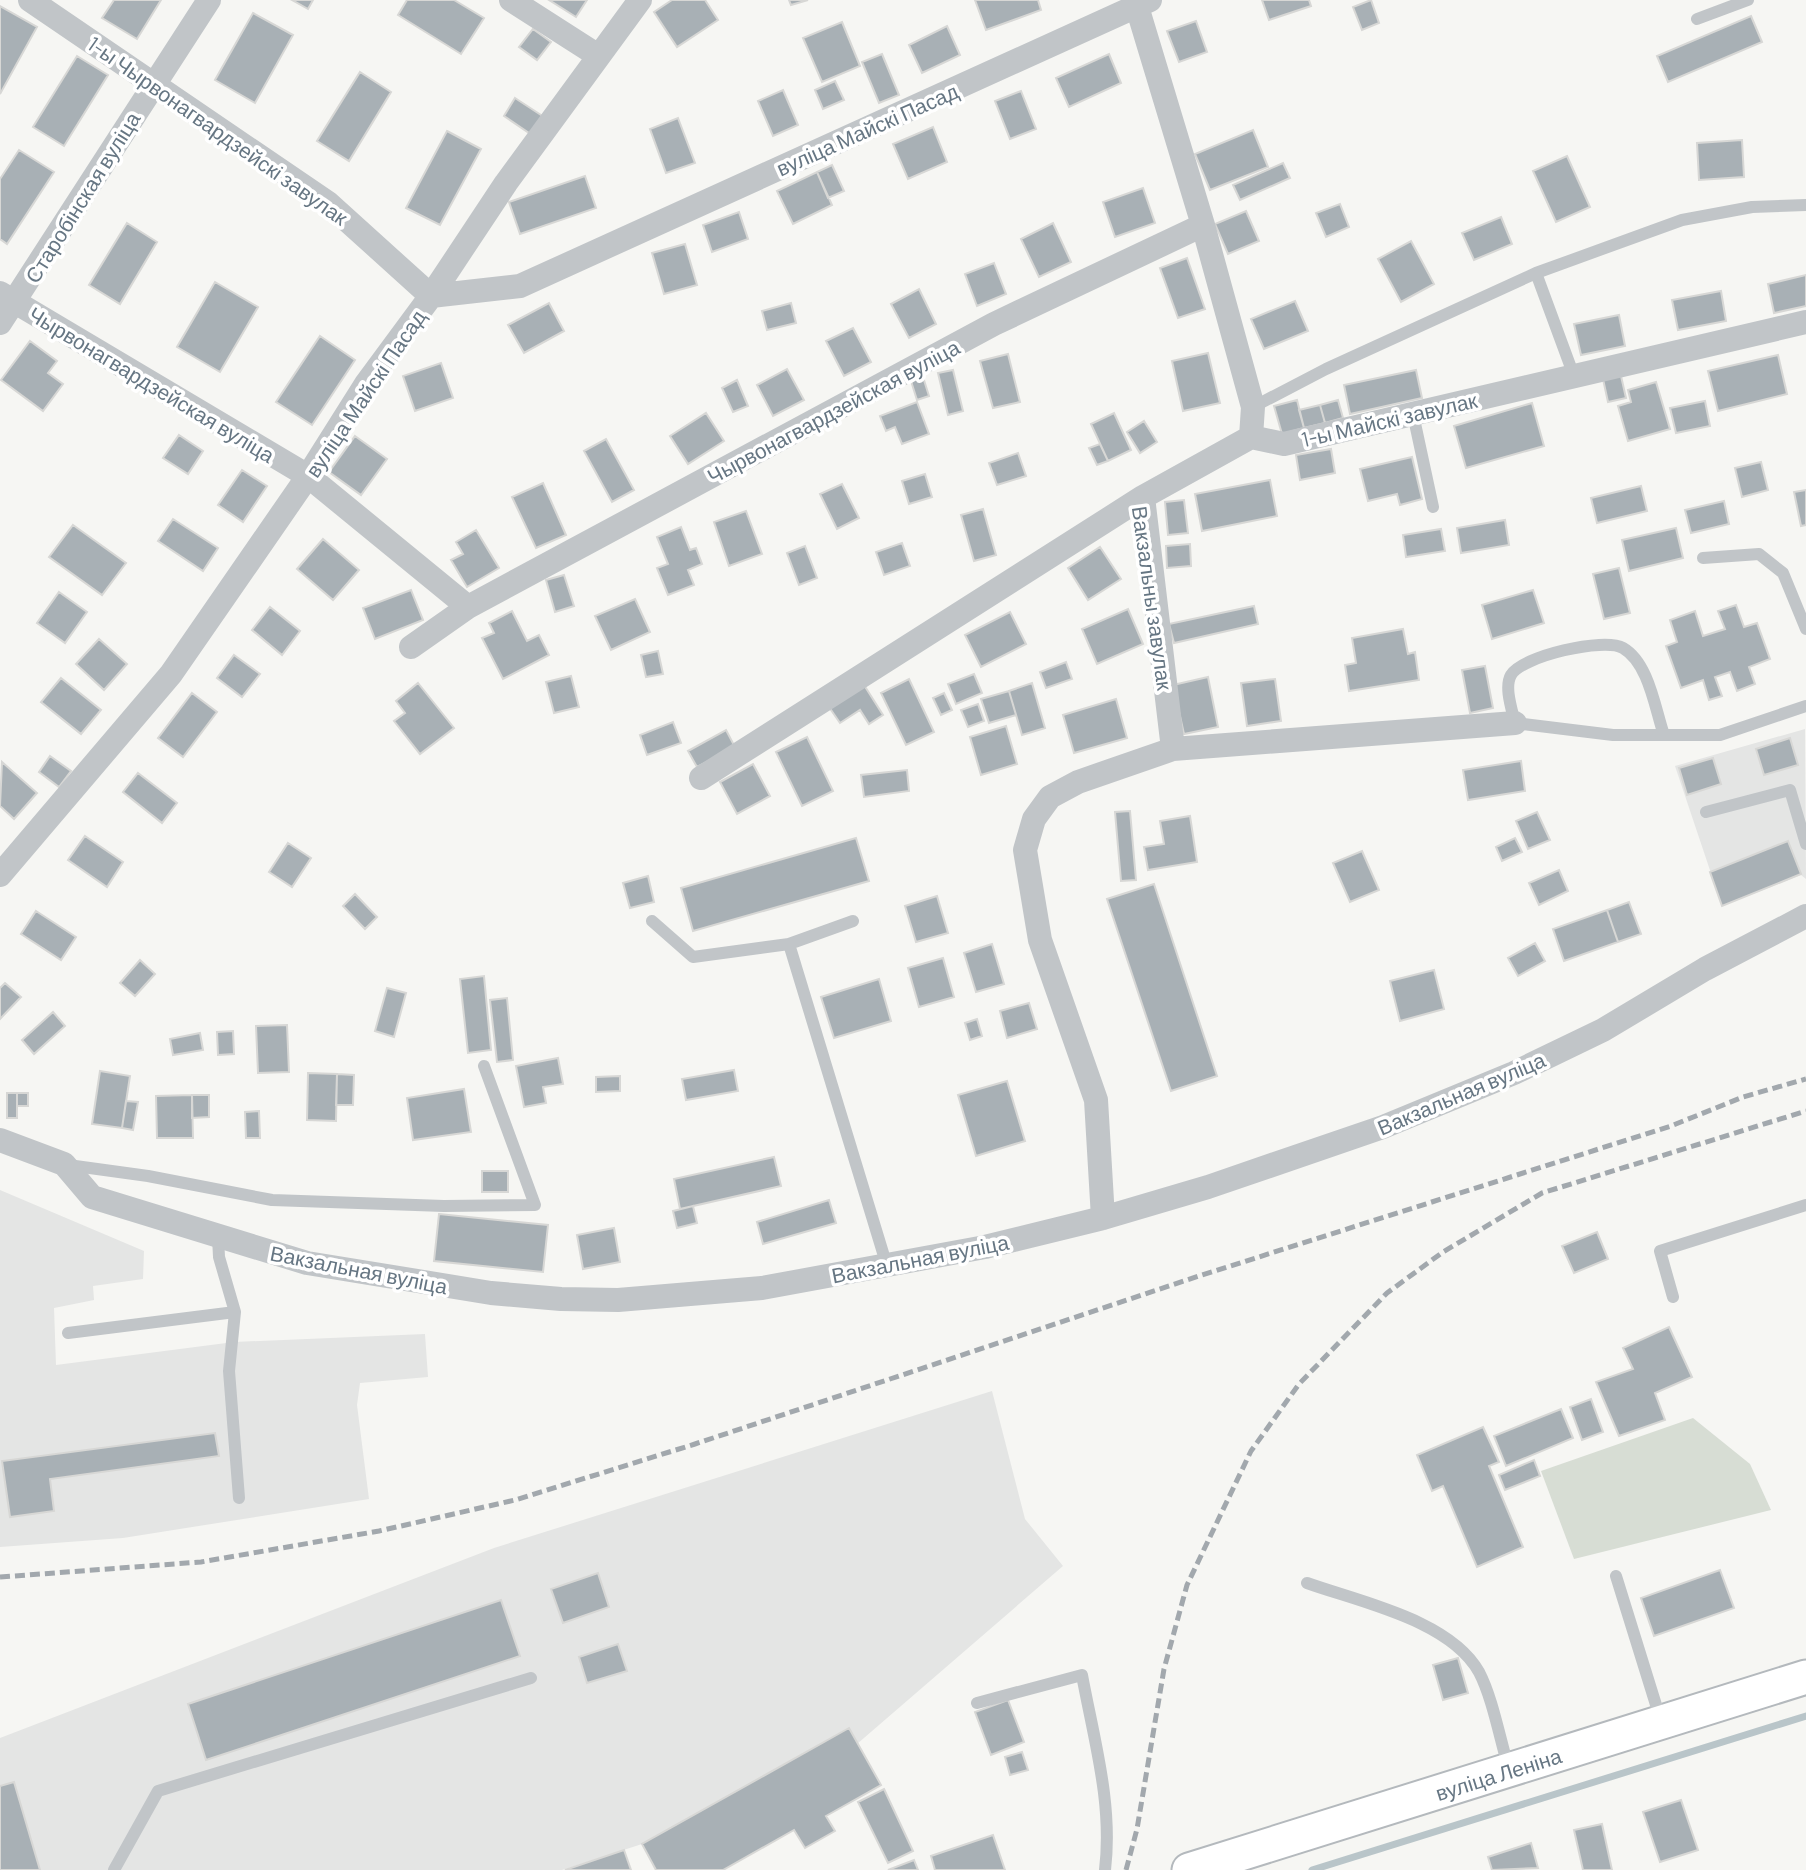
<svg xmlns="http://www.w3.org/2000/svg" width="1806" height="1870" font-family="Barlow,sans-serif">
<style>
.built{fill:#e4e5e4}
.green{fill:#d7ddd4}
.lines{fill:none;stroke-linecap:round;stroke-linejoin:round}
.stream{stroke:#b9c5c9;stroke-width:7}
.building{fill:#a8b0b5;stroke:#d7d7d5;stroke-width:2}
.secondary-casing{stroke:#b4b9bd;stroke-width:37}
.service{stroke:#c1c5c8;stroke-width:12}
.minor{stroke:#c1c5c8;stroke-width:24}
.secondary{stroke:#fff;stroke-width:33}
.rail{stroke:#a2a8ad;stroke-width:5;stroke-dasharray:10 5;stroke-linecap:butt}
.labels{text-anchor:middle;dominant-baseline:central;stroke-width:7;stroke-linejoin:round;paint-order:stroke}
.street-label{font-size:21px;fill:#667683;stroke:#fff}
</style>
<rect width="100%" height="100%" fill="#f6f6f3"/>
<path class="built" d="M1805,729L1806,879L1801,875L1722,906L1675,766Z
M0,1190L144,1251L143,1279L93,1286L94,1300L54,1308L56,1365L234,1342L425,1334L428,1377L360,1383L357,1405L369,1499L123,1538L0,1547Z
M992,1391L1025,1519L1063,1566L857,1744L848,1728L642,1844L562,1870H0V1738L494,1548Z"/>
<path class="green" d="M1693,1418L1750,1464L1771,1510L1574,1559L1541,1471Z"/>
<g class="lines">
<path class="stream" d="M1312,1870L1806,1716"/>
</g>
<path class="building" d="M114,0H161L137,39L102,18Z
M292,0H313L308,9Z
M407,0H454L484,18L461,54L398,15Z
M549,0H587L576,17Z
M672,0H705L718,20L677,47L654,12Z
M789,0H808L791,5Z
M975,0H1038L1041,10L986,30Z
M1262,0H1309L1311,6L1269,20Z
M1371,0L1379,23L1362,30L1353,7Z
M0,6L37,27L0,94Z
M253,13L293,35L255,103L215,80Z
M1751,16L1762,42L1668,82L1657,56Z
M1196,21L1207,52L1179,62L1167,31Z
M842,22L860,66L822,82L803,38Z
M947,26L960,55L922,73L909,45Z
M533,29L551,42L537,60L519,47Z
M882,54L899,95L879,103L862,62Z
M1109,54L1121,83L1069,107L1056,78Z
M77,56L108,75L64,146L33,127Z
M360,72L391,92L349,161L317,141Z
M835,81L844,100L823,109L815,90Z
M783,90L798,125L773,136L758,101Z
M1021,91L1036,129L1010,139L995,101Z
M515,98L544,117L532,135L504,116Z
M678,118L695,163L666,173L650,129Z
M933,127L947,162L908,179L893,144Z
M1253,130L1268,167L1210,190L1195,154Z
M447,131L481,149L440,225L406,208Z
M1742,140L1744,177L1699,180L1697,143Z
M19,150L54,172L7,244L0,239V179Z
M1567,156L1590,207L1556,222L1533,171Z
M1283,163L1290,178L1240,200L1233,185Z
M832,165L844,191L828,198L817,172Z
M817,172L832,205L793,224L777,191Z
M585,176L596,208L520,234L509,202Z
M1143,188L1155,223L1115,237L1103,202Z
M1340,204L1349,227L1326,237L1316,213Z
M1246,211L1259,241L1228,254L1215,224Z
M739,212L748,239L712,252L703,225Z
M1501,217L1512,244L1474,260L1462,233Z
M127,223L157,242L120,304L89,285Z
M1053,223L1071,262L1039,277L1021,239Z
M1411,241L1434,284L1401,302L1378,259Z
M685,244L697,285L664,294L652,253Z
M1187,258L1205,309L1178,318L1160,268Z
M994,263L1006,294L977,306L965,274Z
M1806,275V306L1774,313L1768,284Z
M215,282L258,307L220,372L177,347Z
M919,289L936,324L909,338L891,304Z
M1721,291L1726,321L1678,330L1672,300Z
M1295,301L1308,331L1264,349L1251,319Z
M549,303L564,331L524,353L508,325Z
M791,303L796,323L767,330L762,311Z
M1619,315L1625,346L1581,355L1574,324Z
M853,328L871,362L844,376L826,341Z
M320,336L355,360L312,425L276,402Z
M30,341L57,361L48,373L63,384L43,411L1,380Z
M1208,353L1220,403L1183,411L1172,361Z
M1008,354L1020,402L993,408L980,361Z
M1778,355L1787,394L1718,411L1708,371Z
M441,363L453,398L415,411L403,376Z
M787,369L804,400L773,416L757,385Z
M953,370L963,411L948,415L938,373Z
M1416,370L1422,398L1350,414L1344,385Z
M1621,376L1626,398L1608,402L1603,379Z
M923,377L929,396L917,400L911,381Z
M737,380L748,406L733,412L722,388Z
M1656,382L1670,429L1628,441L1618,406L1631,402L1628,390Z
M1297,400L1304,428L1282,434L1274,406Z
M1338,400L1343,418L1325,423L1320,405Z
M1705,401L1710,426L1676,433L1670,408Z
M917,402L929,434L902,444L895,427L886,431L880,416Z
M1532,403L1544,446L1466,468L1454,426Z
M1320,405L1325,423L1304,428L1299,410Z
M706,413L724,441L688,464L670,436Z
M1114,413L1131,450L1108,461L1091,424Z
M1144,421L1157,442L1140,453L1127,432Z
M179,435L203,451L188,474L163,458Z
M355,436L387,459L361,495L329,472Z
M606,439L634,490L612,502L584,451Z
M1100,444L1108,461L1097,465L1089,448Z
M1331,449L1335,473L1300,480L1296,455Z
M1018,453L1026,476L997,485L989,463Z
M1412,457L1422,499L1400,505L1397,494L1368,501L1360,469Z
M1761,462L1768,490L1742,497L1735,468Z
M242,470L267,486L243,522L218,505Z
M925,474L932,497L909,504L902,481Z
M1270,480L1277,516L1202,531L1195,494Z
M543,483L566,535L536,548L512,497Z
M842,484L859,518L837,529L820,494Z
M1641,486L1647,511L1597,523L1591,498Z
M1806,490V525L1801,526L1794,492Z
M1184,500L1188,533L1168,535L1165,502Z
M1724,501L1729,524L1691,533L1685,510Z
M983,509L996,555L974,561L961,515Z
M746,511L762,554L729,566L714,522Z
M173,519L218,548L203,571L158,541Z
M1505,520L1509,545L1461,553L1457,528Z
M73,525L126,563L102,595L49,557Z
M681,527L690,550L696,548L702,564L688,570L694,585L668,595L657,568L668,564L657,537Z
M1676,528L1683,558L1629,571L1622,540Z
M1441,529L1445,551L1406,557L1403,535Z
M476,530L499,568L467,587L451,560L463,554L456,542Z
M323,539L359,570L333,600L297,569Z
M902,543L910,566L884,575L876,552Z
M1190,544L1191,566L1167,568L1166,546Z
M805,546L817,578L799,585L787,553Z
M1100,547L1121,579L1088,600L1068,568Z
M1619,568L1630,613L1604,619L1593,574Z
M564,575L574,606L555,612L546,580Z
M411,590L423,620L375,639L363,608Z
M1533,590L1544,623L1492,639L1482,605Z
M59,592L87,612L65,643L37,623Z
M635,599L650,632L611,650L595,616Z
M1736,605L1744,627L1757,623L1770,659L1749,667L1755,684L1737,691L1730,672L1715,677L1722,696L1709,700L1703,680L1681,688L1666,646L1677,642L1670,620L1695,611L1703,636L1725,629L1718,611Z
M1254,606L1258,624L1174,643L1169,624Z
M270,607L300,631L282,655L252,630Z
M1128,609L1143,644L1097,664L1082,629Z
M512,611L527,641L539,635L549,655L503,679L482,638L494,633L489,623Z
M1010,612L1026,644L981,667L965,635Z
M1403,629L1408,654L1415,652L1419,680L1349,691L1345,665L1356,663L1352,638Z
M99,639L127,664L104,690L76,664Z
M658,651L663,674L646,677L641,655Z
M234,655L260,674L242,697L217,678Z
M1066,662L1072,679L1046,688L1040,672Z
M1485,666L1493,708L1470,713L1462,670Z
M974,674L982,693L956,704L948,684Z
M571,676L579,707L554,713L546,682Z
M1208,677L1218,727L1184,734L1173,685Z
M61,678L101,710L81,734L41,702Z
M909,679L934,732L906,745L881,693Z
M1275,679L1281,721L1247,726L1241,683Z
M418,683L454,728L420,754L394,721L405,713L396,701Z
M1032,683L1045,728L1022,735L1009,691Z
M864,685L883,715L869,724L860,710L840,723L829,707Z
M1009,691L1016,715L989,723L981,699Z
M192,693L217,712L183,757L158,738Z
M944,693L952,710L941,715L933,698Z
M1116,699L1127,738L1074,753L1063,715Z
M978,704L984,721L968,727L961,710Z
M673,722L681,743L647,755L640,735Z
M1006,726L1017,764L981,775L970,737Z
M726,730L735,747L697,767L688,751Z
M807,737L833,791L802,806L776,752Z
M1790,738L1798,765L1764,775L1756,749Z
M50,756L71,771L59,787L39,772Z
M1713,758L1721,784L1687,795L1679,768Z
M1521,761L1525,791L1468,800L1463,770Z
M2,762L37,793L14,819L0,806Z
M753,764L770,796L737,814L720,782Z
M907,770L909,791L864,797L861,775Z
M138,773L177,803L162,823L123,792Z
M1130,811L1136,880L1121,881L1115,812Z
M1537,812L1550,840L1528,849L1516,821Z
M1190,816L1197,862L1148,870L1144,847L1164,844L1160,821Z
M85,836L123,862L107,887L68,860Z
M856,838L869,881L693,931L681,888Z
M1515,838L1522,852L1502,861L1496,847Z
M1788,841L1801,874L1722,906L1710,872Z
M288,843L311,858L292,887L269,872Z
M1362,851L1379,890L1350,902L1333,863Z
M1559,870L1568,891L1539,905L1529,883Z
M648,876L654,902L630,908L623,883Z
M1154,884L1217,1076L1171,1091L1107,899Z
M355,894L377,917L365,929L343,906Z
M937,896L948,933L916,942L905,906Z
M1629,902L1641,934L1618,942L1607,910Z
M1607,910L1618,942L1564,961L1553,929Z
M36,911L76,937L61,960L21,934Z
M1535,943L1545,961L1518,976L1508,958Z
M992,944L1004,984L976,992L964,953Z
M943,958L954,997L919,1007L908,968Z
M140,960L155,974L135,996L120,983Z
M1434,970L1444,1009L1400,1021L1390,981Z
M484,976L491,1050L468,1053L460,979Z
M879,979L891,1021L834,1038L821,997Z
M5,983L21,997L0,1019V988Z
M387,988L406,993L394,1037L375,1031Z
M507,998L513,1060L497,1062L490,1000Z
M1029,1003L1037,1029L1007,1038L1000,1011Z
M53,1012L65,1026L34,1054L22,1040Z
M977,1019L982,1036L970,1040L965,1023Z
M287,1025L289,1072L258,1073L256,1026Z
M233,1031L234,1054L218,1055L217,1032Z
M200,1033L203,1050L173,1055L170,1039Z
M558,1058L563,1084L543,1087L546,1103L524,1107L516,1066Z
M734,1070L738,1091L686,1100L682,1079Z
M100,1071L130,1076L122,1128L92,1124Z
M308,1073L337,1074L336,1121L307,1120Z
M337,1074L354,1075L353,1105H336Z
M620,1076V1091L596,1092V1077Z
M1007,1081L1025,1141L976,1156L958,1095Z
M464,1089L471,1132L413,1140L407,1098Z
M7,1093H17V1118H7Z
M17,1093H28V1106H17Z
M192,1095L193,1138H157L156,1096Z
M192,1095H209V1117L192,1118Z
M126,1101L138,1102L133,1130L122,1128Z
M259,1111L260,1138H246L245,1112Z
M774,1157L781,1186L680,1209L674,1179Z
M482,1171H508V1192H482Z
M829,1200L836,1223L763,1244L757,1222Z
M693,1206L697,1223L677,1228L673,1211Z
M439,1214L548,1225L543,1272L434,1261Z
M614,1228L620,1262L583,1269L577,1235Z
M1597,1232L1608,1259L1574,1273L1562,1246Z
M1669,1327L1692,1377L1655,1393L1665,1420L1619,1436L1596,1382L1633,1369L1623,1348Z
M1591,1399L1603,1432L1582,1440L1570,1407Z
M1561,1409L1573,1438L1506,1466L1494,1436Z
M1483,1427L1499,1462L1489,1466L1523,1547L1477,1567L1443,1486L1432,1491L1417,1455Z
M215,1433L219,1456L50,1479L54,1511L10,1517L2,1461Z
M1534,1460L1540,1476L1505,1490L1499,1475Z
M1720,1570L1734,1608L1654,1636L1641,1598Z
M598,1573L609,1607L563,1623L551,1589Z
M501,1600L520,1656L206,1760L188,1704Z
M618,1644L627,1671L587,1683L579,1657Z
M1458,1658L1468,1693L1443,1700L1433,1665Z
M1008,1700L1024,1742L991,1755L975,1712Z
M849,1728L881,1785L826,1816L835,1831L805,1848L794,1830L723,1870H656L642,1844Z
M1022,1752L1028,1770L1010,1775L1005,1757Z
M14,1782L40,1870H0V1786Z
M884,1789L913,1851L888,1863L858,1802Z
M1681,1800L1698,1850L1660,1862L1643,1812Z
M1602,1824L1612,1870H1583L1574,1830Z
M993,1835L1005,1870H935L931,1856Z
M1531,1843L1538,1868L1492,1870L1488,1857Z
M624,1850L631,1870H565Z
M914,1860L918,1870H888Z"/>
<g class="lines">
<g class="secondary-casing">
<g id="secondary">
<path id="s1" d="M1189,1870L1806,1677"/>
</g>
</g>
<path class="service" d="M1697,19L1748,0
M1536,273L1574,376
M1253,407L1326,369L1536,273L1682,220L1752,207L1806,205
M1413,414L1433,507
M1703,558L1759,554L1783,573L1806,629
M1664,735C1655,709 1649,663 1623,648C1604,637 1522,656 1511,675C1504,687 1512,710 1515,723L1613,735H1720L1806,706
M1706,812L1790,790L1806,844
M652,921L693,957L789,944L853,921
M789,944L887,1266
M68,1165L148,1176L272,1200L444,1206L535,1205L484,1066
M218,1237L219,1257L235,1312L229,1371L239,1498
M1673,1297L1660,1251L1806,1205
M68,1333L235,1312
M1616,1576L1661,1721
M1307,1583C1360,1602 1450,1620 1479,1672C1493,1699 1500,1740 1509,1769
M977,1703L1082,1675C1094,1740 1113,1804 1105,1870
M114,1870L158,1791L531,1678"/>
<path class="minor" d="M30,0L328,203L431,296L506,183L640,0
M511,0L597,55
M1135,0L1203,225L1253,407L1251,437
M0,293L308,476L468,607
M0,323L209,0
M1251,437L1284,444L1806,322
M1143,497L1173,749L1515,723
M411,647L468,607L994,324L1203,225
M701,778L1143,497L1251,437
M0,875L171,674L308,476L366,384L431,296L520,286L1150,0
M0,1140L64,1164L92,1197L307,1263L491,1293L561,1299L618,1300L762,1288L985,1247L1103,1218L1208,1187L1383,1127L1514,1073L1603,1030L1705,969L1806,916
M1103,1218L1096,1100L1040,940L1025,850L1034,819L1050,797L1078,782L1173,749"/>
<use href="#secondary" class="secondary"/>
<path class="rail" d="M0,1577L201,1562L379,1531L515,1500L695,1444L1199,1276L1671,1126L1743,1097L1806,1079
M1126,1870L1137,1829L1164,1669L1187,1585L1251,1451L1299,1384L1387,1293L1443,1252L1542,1193L1806,1111"/>
</g>
<g class="labels">
<g class="street-label">
<text transform="translate(867 129) rotate(-24)">вуліца Майскі Пасад</text>
<text transform="translate(218 130) rotate(35)">1-ы Чырвонагвардзейскі завулак</text>
<text transform="translate(82 197) rotate(-58)">Старобінская вуліца</text>
<text transform="translate(152 384) rotate(31)">Чырвонагвардзейская вуліца</text>
<text transform="translate(365 393) rotate(-56)">вуліца Майскі Пасад</text>
<text transform="translate(833 411) rotate(-28)">Чырвонагвардзейская вуліца</text>
<text transform="translate(1389 419) rotate(-13)">1-ы Майскі завулак</text>
<text transform="translate(1153 598) rotate(82)">Вакзальны завулак</text>
<text transform="translate(1461 1093) rotate(-23)">Вакзальная вуліца</text>
<text transform="translate(920 1258) rotate(-11)">Вакзальная вуліца</text>
<text transform="translate(359 1269) rotate(11)">Вакзальная вуліца</text>
<text stroke="none"><textPath href="#s1" startOffset="324">вуліца Леніна</textPath></text>
</g>
</g>
</svg>
